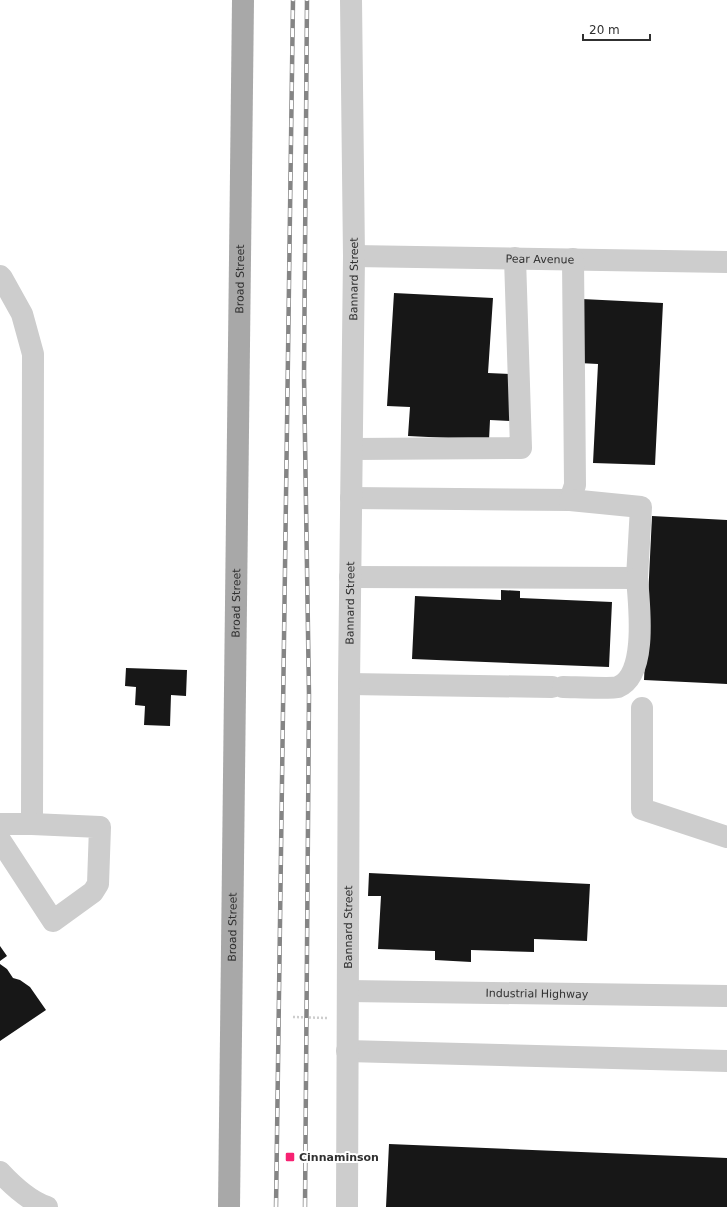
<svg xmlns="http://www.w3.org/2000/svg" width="727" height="1207" font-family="'DejaVu Sans',sans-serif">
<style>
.building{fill:#171717}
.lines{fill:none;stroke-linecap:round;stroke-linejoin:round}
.path{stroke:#cdcdcd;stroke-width:2.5;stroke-dasharray:2 2;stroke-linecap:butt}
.minor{stroke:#cdcdcd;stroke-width:22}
.major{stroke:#a8a8a8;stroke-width:22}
.rail-casing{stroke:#858585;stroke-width:4.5}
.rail{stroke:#fff;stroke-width:3;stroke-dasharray:9;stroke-linecap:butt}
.poi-dot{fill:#f72272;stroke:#fff;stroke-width:1.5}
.labels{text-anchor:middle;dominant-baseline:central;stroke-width:4;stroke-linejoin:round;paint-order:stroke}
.street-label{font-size:11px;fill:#303030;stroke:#fff}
.poi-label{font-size:11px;font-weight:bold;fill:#303030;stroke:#fff;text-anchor:start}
</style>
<rect width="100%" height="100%" fill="#fff"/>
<path class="building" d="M394,293L493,298L488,373L513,374L510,421L490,420L489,440L408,436L410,407L387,406Z
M582,299L663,303L655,465L593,463L598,364L579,363Z
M652,516L727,520V684L644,680Z
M501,590L520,591V598L612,602L609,667L412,659L415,596L501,600Z
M126,668L187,670L186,696L171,695L170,726L144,725L145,706L135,705L136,687L125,686Z
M369,873L590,884L587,941L534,939V952L471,950V962L435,960V951L378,949L381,896H368Z
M0,946L7,956L0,961Z
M0,964L7,969L13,978L20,980L30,987L46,1010L0,1041Z
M389,1144L727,1158V1207H386Z"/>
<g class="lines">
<path class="path" d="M293,1017L327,1018"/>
<g class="minor">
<path id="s1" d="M354,256L727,262"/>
<path d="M0,276L2,278L22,314L33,354L32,824"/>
<path d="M352,449L521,448L515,258"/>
<path d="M351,498L570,500L575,485L573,259"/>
<path d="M350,577L637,578L641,507L570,500"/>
<path d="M349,684L552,687"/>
<path d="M563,687C572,687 612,689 618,687C648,675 639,604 637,578"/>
<path d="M642,708V809L727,837"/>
<path d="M0,824H32L100,827L98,884L93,892L53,921L0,840"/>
<path id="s2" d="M348,991L727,996"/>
<path d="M347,1051L727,1061"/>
<path d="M0,1172C13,1186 29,1201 47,1207"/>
<path id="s3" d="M347,1207L349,684L354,256L351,0"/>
</g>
<path class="major" id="s4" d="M229,1207L243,0"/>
<g class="rail-casing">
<path id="rail" d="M276,1207L293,0
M305,1207L309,695L304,376L307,0"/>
</g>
<use href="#rail" class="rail"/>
</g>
<rect class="poi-dot" x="285" y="1152" width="10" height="10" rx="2"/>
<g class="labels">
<g class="street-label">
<text stroke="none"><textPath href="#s1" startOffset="186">Pear Avenue</textPath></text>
<text stroke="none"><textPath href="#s4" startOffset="928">Broad Street</textPath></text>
<text stroke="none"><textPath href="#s3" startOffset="928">Bannard Street</textPath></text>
<text stroke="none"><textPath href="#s3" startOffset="604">Bannard Street</textPath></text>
<text stroke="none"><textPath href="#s4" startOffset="604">Broad Street</textPath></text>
<text stroke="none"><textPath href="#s4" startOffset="280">Broad Street</textPath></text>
<text stroke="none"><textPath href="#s3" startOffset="280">Bannard Street</textPath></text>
<text stroke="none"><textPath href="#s2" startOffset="189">Industrial Highway</textPath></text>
</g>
<g class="poi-label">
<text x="299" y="1157">Cinnaminson</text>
</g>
</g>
<path d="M583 34v6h67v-6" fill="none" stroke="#303030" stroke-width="2"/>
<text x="589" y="34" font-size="12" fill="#303030" stroke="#ffffff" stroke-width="3" paint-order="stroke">20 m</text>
</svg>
